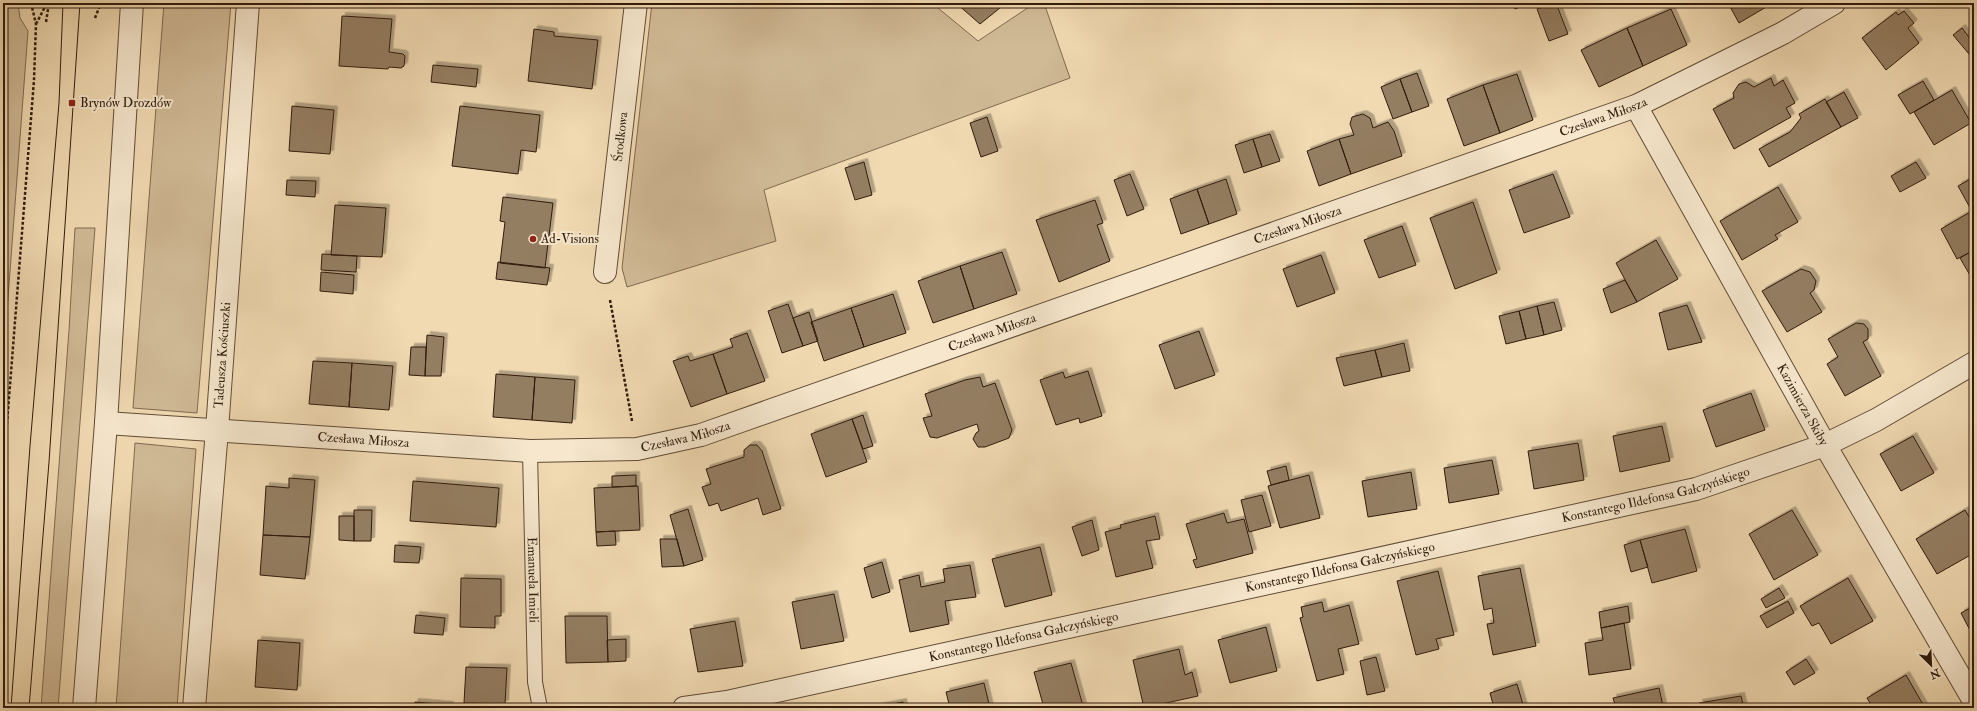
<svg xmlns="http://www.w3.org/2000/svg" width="1977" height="711" font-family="'IM FELL Double Pica',serif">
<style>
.green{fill:#d0ba96;stroke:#806a51}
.building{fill:#947e62;stroke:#301b0c;filter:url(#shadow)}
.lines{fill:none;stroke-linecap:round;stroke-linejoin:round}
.service-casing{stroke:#604b36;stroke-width:16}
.minor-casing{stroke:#604b36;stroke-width:24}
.tertiary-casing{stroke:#604b36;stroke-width:24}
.path{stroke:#301b0c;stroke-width:2.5;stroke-dasharray:3 2;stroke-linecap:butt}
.service{stroke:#f6e7cd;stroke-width:14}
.minor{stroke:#f6e7cd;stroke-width:22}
.tertiary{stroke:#f6e7cd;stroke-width:22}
.tram{stroke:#301b0c;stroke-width:1}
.poi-dot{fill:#8f2418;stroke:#f6e7cd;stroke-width:1.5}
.labels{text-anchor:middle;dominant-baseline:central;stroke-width:4;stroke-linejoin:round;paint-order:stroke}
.poi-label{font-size:13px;fill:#301b0c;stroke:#f6e7cd;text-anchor:start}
.street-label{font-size:13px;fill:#301b0c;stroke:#f6e7cd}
</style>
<defs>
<filter id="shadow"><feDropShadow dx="3.5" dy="-3.5" stdDeviation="0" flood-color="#0004"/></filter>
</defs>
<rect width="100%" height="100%" fill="#f1dab2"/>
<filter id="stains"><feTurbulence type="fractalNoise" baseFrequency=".005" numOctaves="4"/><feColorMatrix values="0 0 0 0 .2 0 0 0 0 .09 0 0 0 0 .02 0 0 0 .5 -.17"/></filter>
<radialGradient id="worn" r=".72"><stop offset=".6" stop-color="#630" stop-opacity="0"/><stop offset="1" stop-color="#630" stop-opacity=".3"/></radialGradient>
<path class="green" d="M3,3H18L20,18L28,31L3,365Z
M164,3H231L197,413L133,408Z
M652,3H932L978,41L1035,3H1044L1070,78L764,190L776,241L627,287L622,268Z
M75,228H95L58,708H41L69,330Z
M135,443L196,449L177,708H116Z"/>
<path class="building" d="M400,3H435V7Z
M956,3H1006L980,24Z
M1512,3H1531L1515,9Z
M1556,3L1568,34L1549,41L1537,9Z
M1728,3H1773L1739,23Z
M1671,9L1687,45L1643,66L1627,28Z
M1904,11L1914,23L1908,28L1919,43L1886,70L1862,38L1896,12L1898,15Z
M342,16L392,19L389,52L403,54L405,56L404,66L401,68L389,67L388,69L339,66Z
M1627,28L1643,66L1599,87L1581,50Z
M1962,28L1974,44V50L1969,54L1953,35Z
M534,29L554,32V36L598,40L592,89L528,81Z
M433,65L478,69L476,87L431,82Z
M1417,73L1429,106L1412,112L1400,79Z
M1517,74L1533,120L1500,133L1483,85Z
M1771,78L1774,86L1783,80L1795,103L1786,108L1791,117L1734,149L1713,109L1734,98L1733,93L1739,84L1746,82L1754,87Z
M1400,79L1412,112L1393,119L1381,87Z
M1923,81L1934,100L1910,114L1898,95Z
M1483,85L1500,133L1464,146L1447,99Z
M1952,90L1971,123L1934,145L1914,112Z
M1844,92L1858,118L1841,127L1826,102Z
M1825,99L1841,127L1769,167L1759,149L1790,132L1801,118L1799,114Z
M292,106L334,110L330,154L289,151Z
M460,106L540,115L536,152L521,150L518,174L452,166Z
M1363,114L1370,118L1373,128L1388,122L1394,131L1402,156L1351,174L1339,139L1354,135L1350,124L1352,117Z
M987,117L998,151L981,157L970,123Z
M1270,134L1280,161L1262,167L1253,139Z
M1253,139L1262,167L1244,173L1235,145Z
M1339,139L1351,174L1319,186L1307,151Z
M864,162L872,195L855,200L845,168Z
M1916,162L1926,178L1900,192L1891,176Z
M1130,174L1144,209L1127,216L1114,180Z
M1553,174L1570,217L1524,233L1509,190Z
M1974,177V215L1958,186Z
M1226,179L1237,214L1209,224L1197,189Z
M287,180L316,181L315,197L286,195Z
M1778,187L1798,222L1775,235L1778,239L1742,260L1720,221Z
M1197,189L1209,224L1181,234L1170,199Z
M503,197L553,203L545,268L500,263L505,222L500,221Z
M1095,200L1103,223L1097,225L1110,261L1059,282L1036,220Z
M1473,202L1497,273L1455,289L1430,218Z
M335,205L386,208L382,257L331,255Z
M1972,211L1974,215V250L1957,259L1941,229Z
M1402,226L1416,265L1379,278L1364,240Z
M1656,240L1678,279L1637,302L1616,263Z
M1974,250V275L1971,277L1960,258Z
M1002,252L1017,294L974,309L960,266Z
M322,254L357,256L356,272L321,270Z
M1321,255L1335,293L1297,307L1283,269Z
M498,262L550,268L547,285L496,279Z
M960,266L974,309L933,323L918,281Z
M1801,269L1810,272L1816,281L1814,290L1810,293L1822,312L1787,332L1762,291Z
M321,272L354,275L353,294L320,291Z
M1625,280L1637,302L1611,313L1603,289Z
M893,294L906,333L864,347L851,308Z
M1554,302L1562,330L1544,335L1537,306Z
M788,304L803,346L782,353L768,311Z
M1687,305L1702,342L1668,350L1659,313Z
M1537,306L1544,335L1526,339L1519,311Z
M851,308L864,347L824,361L811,322Z
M1519,311L1526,339L1506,344L1499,316Z
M809,312L818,341L803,346L793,318Z
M1856,323L1864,324L1868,329V339L1863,342L1881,376L1845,396L1827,364L1838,357L1828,339Z
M1199,331L1215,375L1175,389L1159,345Z
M747,333L765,381L727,394L713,354L733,347L730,339Z
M427,335L444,337L441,376H425Z
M1404,343L1410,371L1382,377L1375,350Z
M411,347H426L425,376L409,375Z
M1375,350L1382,377L1344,386L1336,358Z
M713,354L727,394L691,407L673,361L688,356L690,361Z
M313,361L352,363L349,407L309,404Z
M352,363L393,366L389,410L349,407Z
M1088,371L1102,416L1080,423L1079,418L1056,425L1040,380L1063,372L1065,378Z
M496,374L535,377L532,420L493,417Z
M535,377L575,380L572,423L532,420Z
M980,377L983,387L995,383L1012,430L1009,438L985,447H978L973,439L976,433L979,431L977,424L937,438L930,437L923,418L932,416L925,394L965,380Z
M1751,393L1765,430L1716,447L1703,410Z
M863,415L873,446L863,449L852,419Z
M852,419L867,462L826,477L811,434Z
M1662,426L1670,461L1620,472L1613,436Z
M1913,436L1934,473L1901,491L1880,454Z
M1578,443L1584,480L1534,489L1528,451Z
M750,445H757L762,451L781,509L763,515L758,498L721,511L718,503L709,506L702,487L711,484L706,469L744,457V450Z
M1492,460L1499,494L1449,503L1444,468Z
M1286,466L1289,480L1271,485L1267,471Z
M1411,472L1417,509L1368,517L1362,481Z
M636,475V486L612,487V476Z
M1309,475L1320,518L1280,528L1268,486Z
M289,478L315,480L310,537L263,535L266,486L289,488Z
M413,481L499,488L496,527L410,521Z
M638,486L640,530L596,532L594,488Z
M1262,495L1271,526L1249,532L1241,500Z
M688,509L703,560L684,566L670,515Z
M354,510H372L371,541H354Z
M1792,510L1818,555L1774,580L1749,534Z
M1965,510L1974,525V553L1937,574L1916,539Z
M1224,513L1227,523L1244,519L1253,553L1196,568L1193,560L1197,559L1186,524Z
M339,516H354V541L339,540Z
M1155,516L1160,539L1146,541L1153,568L1116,577L1105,532L1121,528L1120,525Z
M1092,520L1099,550L1082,556L1072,527Z
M1685,529L1697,571L1652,583L1640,540Z
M615,531L616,545L597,546L596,532Z
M263,535L310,537L305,579L260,575Z
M660,539H677L684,566L662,567Z
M1640,540L1648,567L1631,572L1624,545Z
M395,545L421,547L419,563L394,562Z
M1040,547L1052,595L1005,607L992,559Z
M882,562L890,592L872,598L864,568Z
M970,565L976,597L945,601L949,624L910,632L899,580L919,575L921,587L945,582L943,569Z
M1520,568L1536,646L1493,655L1487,624L1494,623L1492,608L1484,610L1478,576Z
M1438,571L1454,635L1436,639L1439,649L1416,655L1397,581Z
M461,578L501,579V616H495V628L460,627Z
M1848,578L1873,621L1831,644L1819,623L1812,626L1800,606Z
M1779,588L1785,598L1766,608L1761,599Z
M834,594L844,641L801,649L792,602Z
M1788,601L1794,613L1767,628L1760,616Z
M1322,602L1324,612L1349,605L1359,644L1338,649L1344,674L1317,681L1300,618L1303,617L1301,607Z
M1628,606L1630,622L1601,628L1599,612Z
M1974,606V638L1961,613Z
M416,615L445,618L443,635L414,633Z
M565,616H607L608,662L566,663Z
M735,621L743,666L698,672L690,629Z
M1624,623L1631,669L1589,675L1585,643L1603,640L1601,628Z
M1266,627L1277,671L1230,683L1218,640Z
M626,639V661L608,662L607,640Z
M258,640L300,643L297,690L255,687Z
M1179,649L1185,675L1192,672L1198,696L1144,708L1133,660Z
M1376,657L1385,691L1367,695L1360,661Z
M1806,659L1815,673L1794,685L1786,672Z
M1071,663L1083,706L1075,708H1044L1034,672Z
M466,667L507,668L505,704L464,703Z
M1906,675L1925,708H1873L1867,698Z
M984,683L990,708H950L946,692Z
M1517,684L1524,708H1494L1490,693Z
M1659,688L1663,706L1652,708H1616L1613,698Z
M1741,696L1744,708H1701L1699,703Z
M415,702L450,705V708H414Z
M903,702L904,708H872Z"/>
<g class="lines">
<g class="service-casing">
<g id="service">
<path id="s1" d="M530,451L535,682L540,708"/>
</g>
</g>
<g class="minor-casing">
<g id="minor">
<path id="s2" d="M1636,106L1825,445L1974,701"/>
<path id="s3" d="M605,272L636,3"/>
<path id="s4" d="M106,423L530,451L637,449L701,435L1636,106L1783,33L1834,3"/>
<path id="s5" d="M194,708L217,430L248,3"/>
<path id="s6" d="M684,708L727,702L1696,489L1825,445L1876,420L1974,363"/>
</g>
</g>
<g class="tertiary-casing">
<path id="tertiary" d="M84,708L106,423L132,3"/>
</g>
<path class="path" d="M1972,3L1974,6
M95,18L101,3
M46,22L49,3
M36,24L47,3
M610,300L632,421
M3,474L34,80L36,24L31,3"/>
<use href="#service" class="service"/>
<use href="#minor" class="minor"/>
<use href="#tertiary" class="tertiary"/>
<path class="tram" d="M11,708L30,446L59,103L63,3
M29,708L49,462L80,3"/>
</g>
<g class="poi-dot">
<rect x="68" y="99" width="8" height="8" rx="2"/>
<circle cx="533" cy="239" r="4"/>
</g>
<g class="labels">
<g class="poi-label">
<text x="80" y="103">Brynów Drozdów</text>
<text x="541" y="239">Ad-Visions</text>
</g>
<g class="street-label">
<text stroke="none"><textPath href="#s4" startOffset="1554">Czesława Miłosza</textPath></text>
<text stroke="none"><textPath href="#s3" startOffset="136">Środkowa</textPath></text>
<text stroke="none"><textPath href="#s4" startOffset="1230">Czesława Miłosza</textPath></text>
<text stroke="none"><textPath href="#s4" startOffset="906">Czesława Miłosza</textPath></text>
<text stroke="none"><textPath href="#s5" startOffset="354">Tadeusza Kościuszki</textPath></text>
<text stroke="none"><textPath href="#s2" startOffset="342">Kazimierza Skiby</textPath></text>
<text stroke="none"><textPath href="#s4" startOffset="582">Czesława Miłosza</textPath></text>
<text stroke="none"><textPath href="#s4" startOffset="258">Czesława Miłosza</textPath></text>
<text stroke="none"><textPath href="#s6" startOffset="995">Konstantego Ildefonsa Gałczyńskiego</textPath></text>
<text stroke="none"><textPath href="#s6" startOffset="671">Konstantego Ildefonsa Gałczyńskiego</textPath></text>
<text stroke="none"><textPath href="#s1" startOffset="129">Emanuela Imieli</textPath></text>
<text stroke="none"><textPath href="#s6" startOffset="347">Konstantego Ildefonsa Gałczyńskiego</textPath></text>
</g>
</g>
<rect width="1977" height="711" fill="none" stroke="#f1dab2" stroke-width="16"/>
<rect x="4" y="4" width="1969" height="703" fill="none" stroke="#301b0c" stroke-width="2"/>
<rect x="8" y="8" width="1961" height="695" fill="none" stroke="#301b0c"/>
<g transform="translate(1931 665) rotate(156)" stroke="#f6e7cd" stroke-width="3" paint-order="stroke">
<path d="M0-3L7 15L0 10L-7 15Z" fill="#301b0c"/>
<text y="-6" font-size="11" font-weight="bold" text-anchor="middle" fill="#301b0c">N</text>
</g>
<rect width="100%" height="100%" filter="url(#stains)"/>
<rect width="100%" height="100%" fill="url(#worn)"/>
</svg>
